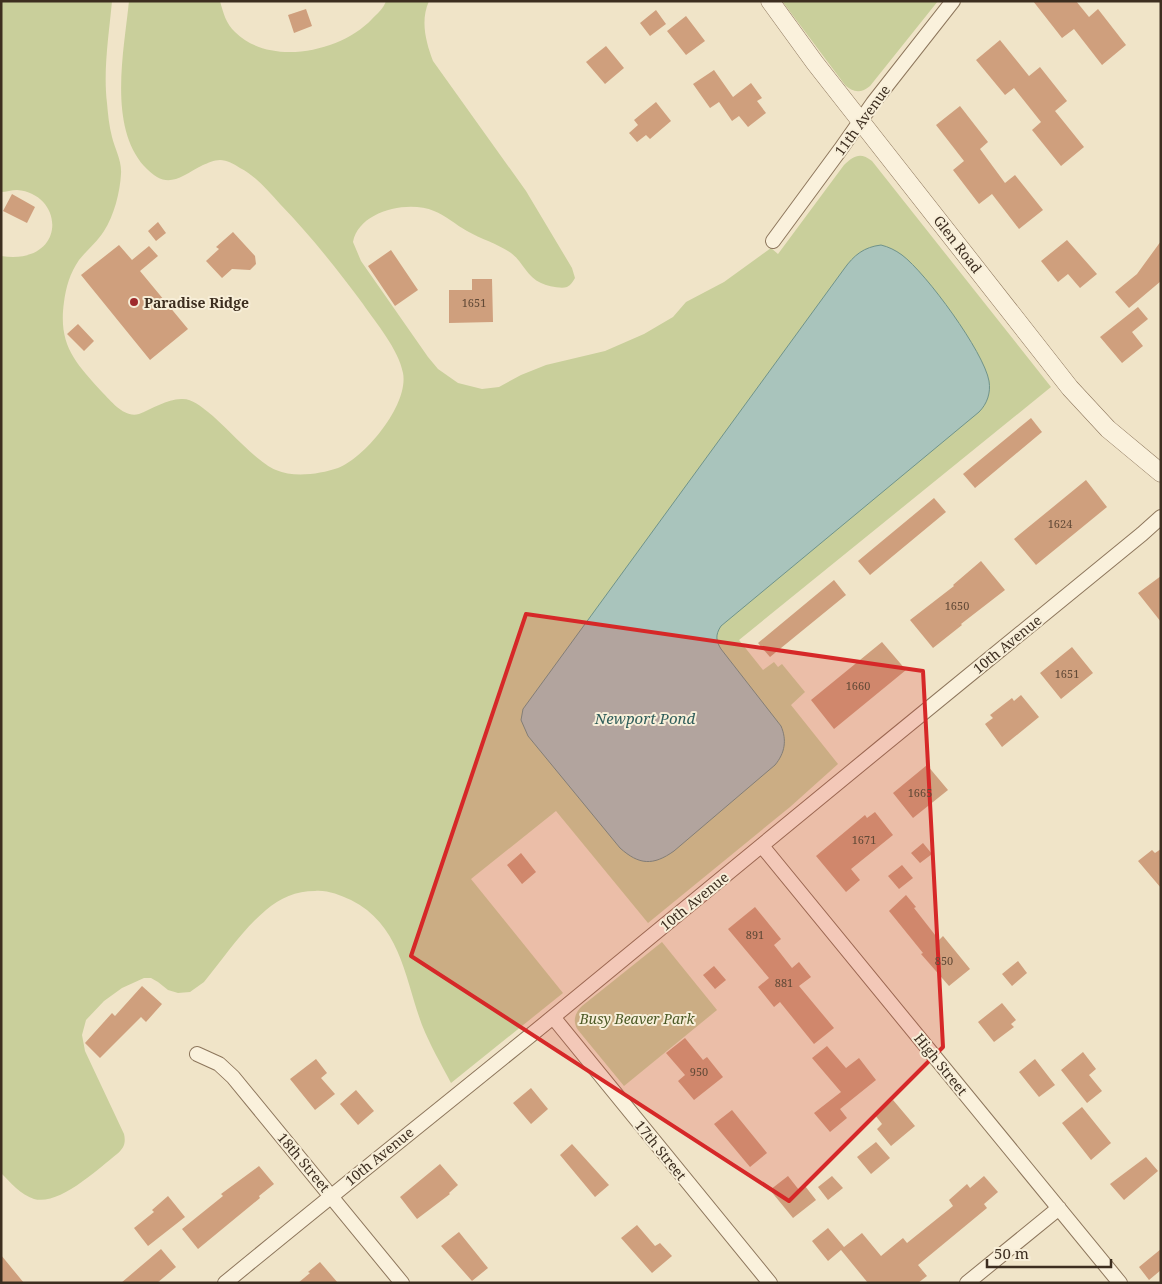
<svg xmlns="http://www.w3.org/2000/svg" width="1162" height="1284" font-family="'Noto Serif',serif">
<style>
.green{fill:#c9cf9b}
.water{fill:#a9c4bc;stroke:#6f938a}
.building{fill:#cf9f7d}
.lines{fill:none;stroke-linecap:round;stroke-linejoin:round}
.minor-casing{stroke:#8d765c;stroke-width:16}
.tertiary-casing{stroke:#8d765c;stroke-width:19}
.minor{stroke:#faf1dc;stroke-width:14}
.tertiary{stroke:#faf1dc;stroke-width:18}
.marked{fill:#d62828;fill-opacity:0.2;stroke:#d62828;stroke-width:4;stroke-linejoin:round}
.poi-dot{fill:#9e2a2b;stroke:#f7eed8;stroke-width:2}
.labels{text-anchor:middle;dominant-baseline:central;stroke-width:4;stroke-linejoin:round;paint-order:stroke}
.number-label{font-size:11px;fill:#624a37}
.street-label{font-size:14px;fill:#3d2e20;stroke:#f7eed8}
.poi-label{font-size:14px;font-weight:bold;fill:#3d2e20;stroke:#f7eed8;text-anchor:start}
.park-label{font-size:14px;font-style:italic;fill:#4d5a26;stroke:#f7eed8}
.water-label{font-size:15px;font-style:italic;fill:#2f5d5a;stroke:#f7eed8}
</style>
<rect width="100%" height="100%" fill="#f0e4c8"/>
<path class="green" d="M1,1H112C109,34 103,70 107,103C108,114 109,126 112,137C115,149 122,161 121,174C120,192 114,216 104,231C97,242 87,250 79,260C70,273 66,287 64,302C58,345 75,362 102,392C112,402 124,418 139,414C152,409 167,399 181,399C191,398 201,406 208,412C227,427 256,462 276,470C294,478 320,474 338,468C366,457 409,404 403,373C399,350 376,323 363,304C337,269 310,235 280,204C268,191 256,176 240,168C234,164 227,160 220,160C214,160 208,163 203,165C178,178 167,191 144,166C108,125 124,51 129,1H220C223,12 226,24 235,32C270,67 341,52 372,19C377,14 384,8 386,1H429C420,21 426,42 433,61L526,191L572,268L575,278C573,281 571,285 567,287C561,289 547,286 541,283C527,277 523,262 511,253C498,244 481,239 467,231C456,225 445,215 434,211C408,200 359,211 353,242L361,261L428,357L438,369L458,383L482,389L499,387L521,375L546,365L605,351L644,334L673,317L686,302L724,282L771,248L778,254L844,165C854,155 861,152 872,161L1051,387L739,640L763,670L774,662L778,667L782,664L805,692L791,705L838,764L790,807L648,923L556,811L471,879L563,993L451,1083C441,1064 430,1045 422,1025C405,979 401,925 351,900C339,895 328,890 315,891C296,891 280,898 266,910C242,930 224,958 204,982L190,992L178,993L168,990L158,982L151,978H144L122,988L104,1001L86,1020L82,1035L85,1051L124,1134C126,1143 124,1148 117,1154C98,1169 59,1206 34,1199C21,1195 10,1182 1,1173V256C67,266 66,194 17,190C12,190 6,192 1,192Z
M782,1H938L870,86C861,94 852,92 845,85Z
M662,942L717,1010L624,1086L578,1030C572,1021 575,1013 582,1006Z"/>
<path class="water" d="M881,245C889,247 895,250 902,255C926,273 984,352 989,381C991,393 987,404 979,412L721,626C715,635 716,641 721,649L781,726C787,740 785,753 775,765L674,851C653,866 639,865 620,848L528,736L521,720L523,709L844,269C854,255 864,247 881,245Z"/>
<path class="building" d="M1033,1H1076L1089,17L1098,9L1126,45L1102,65L1074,29L1062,38Z
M306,9L312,26L294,33L288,15Z
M656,10L666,24L650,36L640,23Z
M686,16L705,41L686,55L667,31Z
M1000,40L1029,76L1040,67L1067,101L1055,111L1084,147L1061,166L1032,130L1041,122L1014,88L1005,95L976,60Z
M606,46L624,68L605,84L586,62Z
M714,70L733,97L751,83L762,98L757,101L766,113L748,127L739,116L732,121L719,102L710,108L693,84Z
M656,102L671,121L650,139L646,135L637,142L629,133L638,125L634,120Z
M960,106L988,142L980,149L1005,183L1015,175L1043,210L1019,229L992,194L979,204L953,170L964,161L936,125Z
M12,194L35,207L27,223L3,211Z
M158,222L166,233L156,241L148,231Z
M233,232L255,256L256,264L250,270L232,269L222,278L206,261L219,249L216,247Z
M1067,240L1097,274L1080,288L1068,274L1058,282L1041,261Z
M1161,241V281L1129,308L1115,292L1137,274Z
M119,245L132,260L149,246L158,256L140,271L188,329L150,360L81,275Z
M391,250L418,290L395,306L368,266Z
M472,279H492L493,322L449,323V290H472Z
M1138,307L1148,319L1132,332L1143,346L1122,363L1100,337Z
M78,324L94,341L84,351L67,334Z
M1031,418L1042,432L975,488L963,474Z
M1086,480L1107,507L1036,565L1014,539Z
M934,498L946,512L870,575L858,561Z
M981,561L1005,590L961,624L962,625L933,648L910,620L954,586L953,585Z
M1161,576V622L1138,593Z
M834,580L846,595L770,657L758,643Z
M882,642L906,670L834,729L811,700Z
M1072,647L1093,673L1061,699L1040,673Z
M1021,695L1039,717L1002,747L985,724L993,718L990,715L1012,698L1014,701Z
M927,765L948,790L913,818L893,793Z
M875,812L893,835L851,869L860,880L846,892L816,856L865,815L867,818Z
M923,843L932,854L920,863L911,853Z
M1161,849V888L1138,861L1152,850L1155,853Z
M521,853L536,872L522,884L507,865Z
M902,865L913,878L899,889L888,876Z
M906,895L916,907L914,908L939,940L943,936L970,969L949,986L921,954L923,953L889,911Z
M755,907L781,939L774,945L792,968L799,962L811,977L799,986L834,1028L814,1044L780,1002L774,1007L758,987L769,978L728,929Z
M1018,961L1027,973L1012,986L1002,974Z
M714,966L726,980L715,989L703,975Z
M142,986L162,1004L146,1022L141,1017L100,1058L85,1043L112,1013L115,1016Z
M1002,1003L1016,1020L1011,1024L1014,1027L994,1042L978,1022Z
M685,1038L703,1060L707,1057L723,1077L694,1100L678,1081L685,1075L666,1053Z
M827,1046L846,1068L859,1058L876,1080L840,1109L847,1118L830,1132L814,1113L841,1092L812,1058Z
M1083,1052L1096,1069L1089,1075L1102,1091L1087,1103L1061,1070Z
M316,1059L327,1073L321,1078L335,1094L315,1110L290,1079Z
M1035,1059L1055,1085L1039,1097L1019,1072Z
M531,1088L548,1109L531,1124L513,1103Z
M356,1090L374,1111L358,1125L340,1104Z
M893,1100L915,1126L891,1146L877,1129L882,1124L875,1115Z
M1082,1107L1111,1143L1091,1160L1062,1123Z
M732,1110L767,1153L750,1167L714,1124Z
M876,1142L890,1158L871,1174L857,1157Z
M572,1144L609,1185L595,1197L560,1155Z
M1146,1157L1158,1171L1124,1200L1110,1184Z
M440,1164L458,1185L449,1193L450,1194L417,1219L400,1197Z
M259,1166L274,1184L259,1196L260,1198L198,1249L182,1229L223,1196L221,1194Z
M788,1176L799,1190L805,1186L816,1200L793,1218L770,1190Z
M832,1176L843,1188L828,1200L818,1187Z
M984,1176L998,1192L984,1204L987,1208L918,1265L927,1276L918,1283H868L841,1250L828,1261L812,1241L828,1228L844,1247L862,1233L881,1256L903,1238L907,1243L953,1206L949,1200L967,1184L970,1188Z
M168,1196L185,1217L148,1246L134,1228L154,1212L152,1210Z
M637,1225L655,1246L660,1243L672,1256L652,1273L621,1238Z
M459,1232L488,1268L472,1281L441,1246Z
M161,1249L176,1267L157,1283H121Z
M1161,1249V1270L1149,1280L1139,1267Z
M1,1255L24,1283H1Z
M320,1262L338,1283H298L310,1273L308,1272Z"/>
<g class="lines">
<g class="minor-casing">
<path id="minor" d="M773,241L840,150L873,103L953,1
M762,846L1120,1283
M553,1017L770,1283
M197,1054L219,1064L233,1077L402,1283
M225,1283C333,1194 444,1106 553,1017C749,856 945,694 1142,534L1161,517
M967,1283L1059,1208"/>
</g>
<g class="tertiary-casing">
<path id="tertiary" d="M770,1L815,63L1070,388L1108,429L1161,473"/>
</g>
<use href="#minor" class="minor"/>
<use href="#tertiary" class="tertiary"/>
</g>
<path class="marked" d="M526,614L923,671L943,1047L789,1201L411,956Z"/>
<circle class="poi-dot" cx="134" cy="302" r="5"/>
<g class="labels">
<g class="number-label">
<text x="474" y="302">1651</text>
<text x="1060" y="523">1624</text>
<text x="957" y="605">1650</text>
<text x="1067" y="673">1651</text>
<text x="858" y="685">1660</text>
<text x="920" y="792">1665</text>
<text x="864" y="839">1671</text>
<text x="755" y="934">891</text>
<text x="944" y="960">850</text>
<text x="784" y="982">881</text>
<text x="699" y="1071">950</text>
</g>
<g class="street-label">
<text transform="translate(862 120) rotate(-54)">11th Avenue</text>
<text transform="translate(958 244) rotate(52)">Glen Road</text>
<text transform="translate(1007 644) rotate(-39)">10th Avenue</text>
<text transform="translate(694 901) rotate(-39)">10th Avenue</text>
<text transform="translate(941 1064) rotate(51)">High Street</text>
<text transform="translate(661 1150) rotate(51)">17th Street</text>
<text transform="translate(379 1156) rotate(-39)">10th Avenue</text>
<text transform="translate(304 1162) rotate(50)">18th Street</text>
</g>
<g class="poi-label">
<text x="144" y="302">Paradise Ridge</text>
</g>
<g class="park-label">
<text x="637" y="1018">Busy Beaver Park</text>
</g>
<g class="water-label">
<text x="645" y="718">Newport Pond</text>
</g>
</g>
<rect width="1162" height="1284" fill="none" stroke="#3d2e20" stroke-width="5"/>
<path d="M987 1259v8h124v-8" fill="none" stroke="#3d2e20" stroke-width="2.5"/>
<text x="994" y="1259" font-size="15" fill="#3d2e20" stroke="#f7eed8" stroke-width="4" paint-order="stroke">50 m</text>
</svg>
